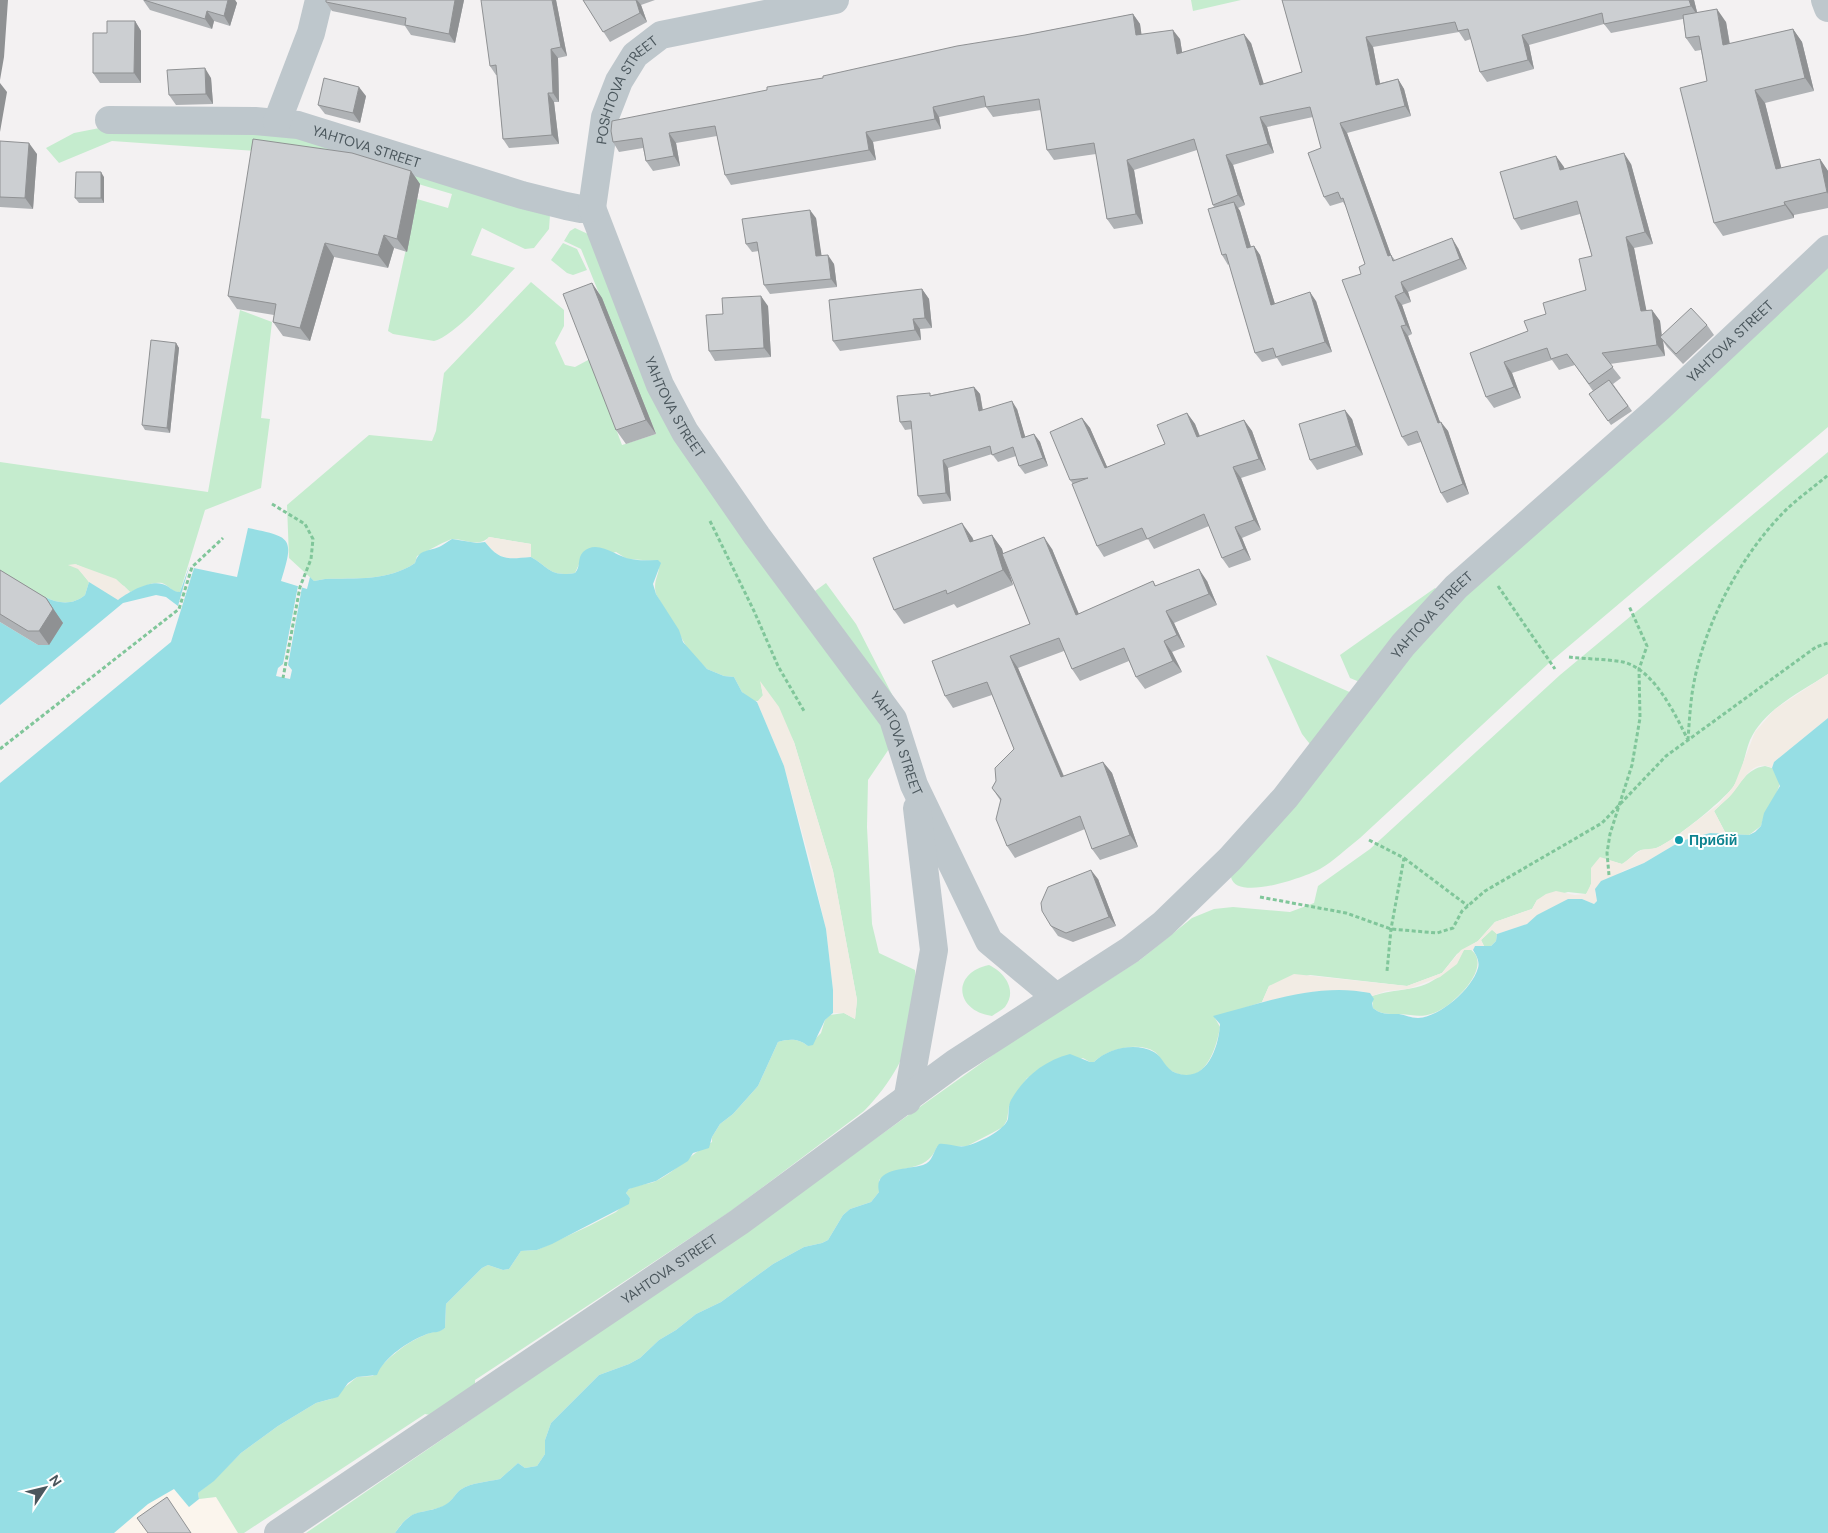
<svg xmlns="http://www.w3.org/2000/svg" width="1828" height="1533" font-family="'DM Sans',sans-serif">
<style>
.commercial{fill:#fbf5ed}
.green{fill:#c5ecce}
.sand{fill:#f2ece4}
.water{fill:#96dee4}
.pier{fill:#f3f1f2}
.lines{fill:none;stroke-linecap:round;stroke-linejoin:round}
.path{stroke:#80c69a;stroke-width:3;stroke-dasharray:4 2.5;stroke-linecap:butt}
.minor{stroke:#bec7cc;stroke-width:28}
.wall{fill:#afb2b5}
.shaded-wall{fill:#8f9193}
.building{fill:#cccfd2;stroke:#8f9193}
.culture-dot{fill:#0f9aa8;stroke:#fff;stroke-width:2}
.labels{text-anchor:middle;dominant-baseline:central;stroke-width:4;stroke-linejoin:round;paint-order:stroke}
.street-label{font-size:14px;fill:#4b575d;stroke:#fff}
.culture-label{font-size:14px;font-weight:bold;fill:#0d838f;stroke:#fff;text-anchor:start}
</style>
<rect width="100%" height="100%" fill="#f3f1f2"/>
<path class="commercial" d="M174,1489L189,1507L199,1499L216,1497L238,1533H114L148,1504Z"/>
<path class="green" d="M1191,0H1241L1193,11Z
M115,125L297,130L550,215L549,229L534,248L525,249L482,228L471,255L515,268C497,286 457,335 434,341L393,334L388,331L389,326L417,199L448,208L452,194L361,167L257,151L112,141L59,163L46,148L74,133Z
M575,228L588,234L633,332L787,588L893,743L868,780L867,827L872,924L879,953L915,970C922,1026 903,1071 864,1111L731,1211L475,1380V1386L430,1415L425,1414L244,1533H238L216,1497L199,1499L198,1493L214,1480L241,1453L278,1426L316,1403L331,1399L357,1377L373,1376C386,1359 406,1342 427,1334C434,1331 438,1333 445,1328L446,1304L482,1268L488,1265L503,1270L509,1269L521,1251L537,1250L589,1226L616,1212L630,1198L626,1193C630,1185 645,1185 654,1182C674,1173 691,1154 712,1142V1137L720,1124L733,1114L758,1086L778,1042C789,1039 798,1038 808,1046L821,1033L825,1020L830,1015L844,1013L855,1019L857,1000L833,871L794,742L761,684L763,696L760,701H753L742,692L734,677L724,676L707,669L689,651L656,594C652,579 662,573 658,561L627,559L616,552L580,562L575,573C550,577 550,568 531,557V544L489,537C479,548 465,539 452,539C449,539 422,554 417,556L415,563C389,581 355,578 325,579L314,581L289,558L287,505L369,435L432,441L436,431L444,373L531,282L564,310V326L555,343L565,365L575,367L590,359L622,445L656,434L581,249L564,241L570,231Z
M563,243L577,249L587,270L573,275L567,273L551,260Z
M1828,257V427L1549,663L1360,838C1347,848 1334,861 1320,869C1305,877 1236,902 1231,877L1450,606Z
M240,310L272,322L261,418L270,419L261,488L205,510L180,592C172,593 169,585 162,583C152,581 139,589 130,592L124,586L75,564L89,582L85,595C74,605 58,604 45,597L41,599L0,579V462L208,492Z
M1828,452V674C1801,692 1764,709 1750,740C1744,755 1743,773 1733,787C1724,800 1670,844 1656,848C1651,850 1645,849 1641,850C1633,853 1629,861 1622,864L1604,859L1592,878L1590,889L1586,894L1568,892L1537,900L1532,909L1495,922L1478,941L1457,954L1442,973L1407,986L1310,975L1269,986L1262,1002L1215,1018L1220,1027C1216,1051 1203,1090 1170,1070C1163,1065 1161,1057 1155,1052C1139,1041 1107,1049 1094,1062H1090L1083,1058L1027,1078L1009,1106L1007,1120L1003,1127L992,1133L967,1146L937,1147C925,1175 900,1162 879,1180V1192L871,1202L850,1209L843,1215L828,1240L822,1243L804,1247L773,1264L721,1302L696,1314L676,1330L659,1340L640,1358L629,1364L599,1375L551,1423L545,1440V1454L537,1466L525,1468L518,1463L500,1479C488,1482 472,1482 460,1490C454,1495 452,1502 444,1506C421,1515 412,1507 395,1533H306L747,1230L1014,1040L1140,960L1192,918L1214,909L1233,907L1290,912L1314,903L1318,886L1370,849L1560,675Z
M826,583L856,624L901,712L815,591Z
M1435,588L1440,593L1362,683L1350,678L1340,655Z
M1266,655L1354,694L1313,748L1302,734Z
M1765,766L1772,768L1780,783C1776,799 1765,810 1761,826L1749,835L1726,834L1714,811C1719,806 1724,802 1729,797C1741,783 1746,769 1765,766Z
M1492,929L1497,934L1496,941L1491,946H1484L1481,940Z
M1470,949C1495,966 1452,1007 1434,1013C1421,1018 1413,1015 1400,1014C1390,1014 1381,1015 1373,1008L1372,996C1385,992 1395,991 1407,989C1434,986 1449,970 1464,950Z
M989,965C1004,972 1018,990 1005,1007C1002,1010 996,1013 992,1016C955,1011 951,973 989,965Z"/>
<path class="sand" d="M489,537L531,544V557C508,559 500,561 485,542Z
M75,564L116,579L130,592L118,600L114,599L89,582L78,569L68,565Z
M1828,674V718L1774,762L1772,768C1752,758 1743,782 1732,794C1727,800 1719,805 1714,811L1726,834L1710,833L1681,841L1644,863L1623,871L1595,892L1597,901L1594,904L1582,899H1568L1527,924L1497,934L1492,930L1481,940L1484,946H1475L1473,950H1464L1457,964L1440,977L1408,989L1386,991L1372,996L1362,991H1317L1262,1002L1269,986L1294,974L1407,986L1442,973L1461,950L1478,941L1495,922L1532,909L1537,900L1546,894L1556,891L1575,895L1586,894L1591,884V868L1600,857L1622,864L1641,850L1657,848L1674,838L1719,804L1734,786L1755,732L1775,709Z
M760,681L779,707L794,742L833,871L857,1000L855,1019L844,1013H833V990L826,929L810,861L784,766L757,702L763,695Z"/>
<path class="water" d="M248,528C291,537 295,537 281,581L307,589L310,577L314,581L325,579C355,578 389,581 415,563C419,548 430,552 441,546C445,544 448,541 452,539L477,543L485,542C500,561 507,559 531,557C550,568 550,577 575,573C581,567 577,558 583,552C597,538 617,557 631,559C639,561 649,560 658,560L661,563L653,584L656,594L679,630L683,642L707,669L724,676L734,677L742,692L757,702L784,766L826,929L833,990V1013L825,1020L813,1045L808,1046C798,1038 789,1039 778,1042L758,1086L733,1114L720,1124L712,1137L709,1148L693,1153L688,1161L656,1181L629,1189L626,1193L630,1198L629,1204L552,1244L537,1250L521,1251L509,1269L503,1270L488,1265L482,1268L446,1304L445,1328C438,1334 434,1331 427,1334C409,1341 384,1357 377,1375L357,1377L348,1383L338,1397L316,1403L278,1426L241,1453L214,1481L198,1493L199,1499L189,1507L174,1489L148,1504L114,1533H0V622L38,645L41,599L45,597C58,604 74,605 85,595L89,582L118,600C127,593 149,580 162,584C169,585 172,592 180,592L189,567L237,577Z
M1828,718V1533H395C414,1506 418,1516 443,1506C452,1502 454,1495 460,1490C472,1482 488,1482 500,1479L518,1463L525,1468L537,1466L545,1454V1440L551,1423L599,1375L629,1364L640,1358L659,1340L676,1330L696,1314L721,1302L773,1264L804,1247L822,1243L828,1240L843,1215L850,1209L871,1202L879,1192C873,1167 907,1170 923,1165C933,1162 933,1151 939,1144C948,1143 957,1148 966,1146C978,1143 1004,1131 1008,1119C1009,1112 1008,1106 1011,1100C1025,1076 1044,1061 1070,1054L1090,1062H1094C1108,1048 1136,1042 1154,1052C1163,1057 1165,1069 1176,1073C1207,1084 1219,1046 1220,1024L1213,1016C1263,1003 1317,982 1370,993L1374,999L1372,1003L1373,1008C1381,1015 1389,1014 1399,1014C1405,1015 1412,1018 1418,1018C1440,1017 1472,989 1478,968C1480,961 1476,955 1473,950L1475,946H1491L1496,941L1497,934L1527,924L1537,915L1568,899H1582L1594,904L1597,901L1595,889L1601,881L1644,863L1681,841L1710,833L1749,835L1755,832L1761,826L1764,813L1780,786L1772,768L1774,762Z"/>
<path class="pier" d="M189,567L194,568L171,642L0,783V705L123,603L156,595L166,597L178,606Z
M298,586L302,587L288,665L292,670L290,679L276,676L278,668L283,664Z"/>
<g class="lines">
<path class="path" d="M272,504L305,524L313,539L311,559L300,587L283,678
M710,521L754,611L778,666L804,711
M1498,586L1555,669
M1569,657C1586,659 1606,659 1623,662C1654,669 1675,714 1688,740
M1688,740C1689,725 1690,709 1692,694C1701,631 1737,561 1781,515C1795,500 1813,488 1828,475
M0,749L179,609L192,567L223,538
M1369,840L1404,858L1391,929L1387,971
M1404,858L1468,906
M1609,875L1607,853L1610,834L1632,765L1640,718L1639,669L1647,646L1629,606
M1260,897L1346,913L1391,929L1437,933L1453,928L1462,911L1485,891L1602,823L1666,756L1816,647L1828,643"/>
<g class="minor">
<path d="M1825,0L1828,8"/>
<path id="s1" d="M109,120L255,121L298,125L522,195L566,206L581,209L592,208"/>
<path d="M277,122L311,33L319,0"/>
<path id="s2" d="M592,208L660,385L685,432L757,536L893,719L914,785L989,941L1056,997"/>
<path id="s3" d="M592,208L605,117L619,81L635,55L661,35L835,0"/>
<path d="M907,1101L934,950L917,808"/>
<path id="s4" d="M278,1533L739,1222L955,1063L1130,950L1163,924L1230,859L1285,798L1403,645L1456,587L1659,408L1828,249"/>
</g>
</g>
<path class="wall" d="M143,0H235L237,3L230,26L214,21L212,29L150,10Z
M464,0L455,43L411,35L405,26L332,11L326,2Z
M556,0L567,56L558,58L559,102H554L559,144L509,148L503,139L497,75H496L490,66Z
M583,0H655L641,5L647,22L610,42Z
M1282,0H1694L1697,12L1726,22L1730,44L1793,29L1802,42L1814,91L1765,103L1781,168L1820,159L1828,171V208L1794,215V218L1723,236L1714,223L1707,81L1701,50L1695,51L1686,38L1683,19L1611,33L1604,24L1529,45L1534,69L1487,82L1480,72L1471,39L1465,41L1459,32L1373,47L1380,83L1398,79L1404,89L1411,116L1347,133L1391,255L1395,260L1458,248L1467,269L1408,292L1411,302L1402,305L1412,334L1408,336L1440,422L1448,431L1469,494L1447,503L1441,493L1421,442L1408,446L1402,437L1361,274L1365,264L1346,207L1343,202L1330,206L1324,197L1321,148L1313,117L1267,127L1274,153L1233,165L1245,205L1238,208L1240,211L1251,247L1254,246L1260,255L1275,304L1316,301L1332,352L1282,366L1277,358L1262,362L1255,353L1229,264L1228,265L1222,255L1214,207L1213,205L1197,150L1134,170L1143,224L1114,229L1107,219L1096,154L1054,160L1047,150L1041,110L993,117L986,107L939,117L941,129L873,142L876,160L731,185L725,175L717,136L676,143L680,166L653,171L646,161L643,148L619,152L613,142L767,90L1025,35L1133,14L1140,24L1141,34L1180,39L1182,52L1251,43L1263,84L1302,72Z
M135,21L141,31V83H100L93,73L107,33Z
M211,78L213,104L176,105L169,95Z
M366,96L360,123L325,114L318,105Z
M0,141L37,154L33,209L0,207Z
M1631,164L1653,244L1634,248L1646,311L1652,310L1660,321L1662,335L1707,325L1714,335L1683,364L1667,347L1663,341L1665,356L1610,364L1621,378L1613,384L1632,411L1611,425L1589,394L1593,391L1575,365L1559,370L1552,360L1512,373L1521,398L1494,408L1486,397L1470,353L1528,331L1546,314L1586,290L1592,256L1580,214L1521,230L1514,219L1564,167V169Z
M411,171L420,184L407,252L394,248L388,268L334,257L310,341L283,336L273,322L274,315L237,309L228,296Z
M104,177V203H79L75,198Z
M816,218L821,256L834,264L837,287L770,294L764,285L759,251L752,252L746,244Z
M592,283L602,298L656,434L626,444L616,430Z
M922,289L929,299L932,328L920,329L921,340L840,351L833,341Z
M768,306L771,357L715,361L709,351L723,314Z
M176,343L179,348L170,433L145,430L142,425Z
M974,387L980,394L983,410L1017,409L1025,437L1034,434L1040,442L1048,466L1025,474L1019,466L1016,456L998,462L992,454L948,468L951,501L923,504L918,496L912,429L905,430L900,422L932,395Z
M1187,413L1195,424L1200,436L1244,420L1252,431L1266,470L1241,478L1261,530L1242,538L1251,560L1229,568L1222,558L1209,526L1154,549L1148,539L1104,557L1097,546L1073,484L1070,480L1082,418L1090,428L1107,467L1165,444Z
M1352,419L1363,455L1317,470L1310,460Z
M992,535L1002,549L1003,554L1052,549L1079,614L1153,581L1156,586L1207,581L1217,605L1174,623L1185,647L1172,652L1182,672L1145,689L1136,677L1129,661L1080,681L1072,669L1064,651L1018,668L1064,776L1103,762L1112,773L1138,847L1100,860L1092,849L1085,829L1015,858L1007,846L1000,800L992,788L1014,749L992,695L953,708L945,696L1030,624L1008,569L1013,585L957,608L954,604L904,624L894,610L972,537L974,541Z
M0,570L46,598L56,613L63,623L49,645H38L0,622Z
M1098,879L1116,926L1073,942L1058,936L1051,926Z"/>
<path class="shaded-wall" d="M0,0H8L4,57L0,80Z
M228,0H235L237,3L230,26L224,16Z
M455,0H464L455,43L449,34Z
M552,0H556L567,56L561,47Z
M636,0H637L641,5L647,22L640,13Z
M1689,0H1694L1698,16L1691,6Z
M1717,9L1726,22L1732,59L1723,45Z
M207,11L214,21L212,29L205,19Z
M1133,14L1140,24L1143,44L1136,35Z
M135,21L141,31V83L134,73Z
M1793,29L1802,42L1814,91L1805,78Z
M1173,30L1180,39L1184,64L1177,54Z
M1244,34L1251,43L1267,94L1260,85Z
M1522,35L1529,45L1534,69L1528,60Z
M1366,37L1373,47L1382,94L1376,85Z
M551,49L558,58L559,102L553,93Z
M205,68L211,78L213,104L206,94Z
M1398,79L1404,89L1411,116L1405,106Z
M0,83L7,92L0,132Z
M359,87L366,96L360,123L353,113Z
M1755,90L1765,103L1785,182L1776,169Z
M548,93L554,102L559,144L552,135Z
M933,107L939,117L941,129L935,119Z
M1260,117L1267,127L1274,153L1268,144Z
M1340,123L1347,133L1395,266L1388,256Z
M866,132L873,142L876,160L869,150Z
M669,133L676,143L680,166L674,156Z
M29,143L37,154L33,209L25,198Z
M1624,153L1631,164L1653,244L1645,232Z
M1226,155L1233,165L1245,205L1238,195Z
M1556,156L1564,167L1568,181L1560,170Z
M1820,159L1828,171V194L1827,192Z
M1127,160L1134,170L1143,224L1136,214Z
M411,171L420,184L407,252L397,239Z
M101,172L104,177V203L101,198Z
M1234,202L1240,211L1254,257L1247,248Z
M1784,202L1794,215V218L1785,205Z
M810,210L816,218L823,265L816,256Z
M384,235L394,248L388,268L378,255Z
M1626,237L1634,248L1649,323L1641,311Z
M1452,238L1458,248L1467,269L1460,259Z
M325,243L334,257L310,341L300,328Z
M1254,246L1260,255L1278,314L1271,305Z
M828,255L834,264L837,287L831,279Z
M1401,282L1408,292L1411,302L1404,292Z
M592,283L602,298L656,434L646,420Z
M922,289L929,299L932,328L925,318Z
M1310,292L1316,301L1332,352L1325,342Z
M761,296L768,306L771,357L764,348Z
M1395,296L1402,305L1412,334L1406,325Z
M1652,310L1660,321L1662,340L1660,337L1663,341L1665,356L1657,345Z
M913,319L920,329L921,340L915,330Z
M1401,326L1408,336L1444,433L1438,423Z
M176,343L179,348L170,433L167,428Z
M1504,362L1512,373L1521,398L1514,387Z
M974,387L980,394L984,419L979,411Z
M1012,401L1017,409L1028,446L1022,438Z
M1345,410L1352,419L1363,455L1356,446Z
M1187,413L1195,424L1204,448L1197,437Z
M1082,418L1090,428L1112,478L1105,468Z
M1244,420L1252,431L1266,470L1259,459Z
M1441,422L1448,431L1469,494L1463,484Z
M1034,434L1040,442L1048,466L1043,458Z
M943,460L948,468L951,501L946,493Z
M1233,467L1241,478L1261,530L1254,520Z
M962,523L972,537L980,556L970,542Z
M1235,527L1242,538L1251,560L1244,549Z
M992,535L1002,549L1013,585L1003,570Z
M1044,537L1052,549L1084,627L1076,615Z
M1199,569L1207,581L1217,605L1209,594Z
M46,598L63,623L49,645L39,631Z
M1166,611L1174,623L1185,647L1177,635Z
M1164,641L1172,652L1182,672L1173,661Z
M1010,656L1018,668L1069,789L1061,777Z
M1103,762L1112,773L1138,847L1130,835Z
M1091,870L1098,879L1116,926L1109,917Z"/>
<path class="building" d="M144,0H228L224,16L207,11L205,19Z
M326,0H455L449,34L405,25L406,18L326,2Z
M481,0H552L561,47L551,49L553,93H548L552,135L503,139L496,65L490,66Z
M583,0H636L640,13L603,32Z
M1282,0H1689L1691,6L1604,24L1602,13L1522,35L1528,60L1480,72L1468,29L1458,31L1455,22L1366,37L1376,85L1398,79L1405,106L1340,123L1388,256L1391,255L1393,261L1452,238L1460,259L1401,282L1404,292L1395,296L1406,325L1401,326L1438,423L1441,422L1463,484L1441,493L1417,431L1402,437L1342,280L1361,274L1359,267L1365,264L1343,198L1341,199L1338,192L1324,197L1308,153L1321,148L1310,107L1260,117L1268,144L1226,155L1238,195L1213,205L1194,139L1127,160L1136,214L1107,219L1094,143L1047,150L1039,99L986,107L984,96L933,107L935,119L866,132L869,150L725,175L715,126L669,133L674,156L646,161L642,138L613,142L611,131L612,121L767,90V87L823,78V76L957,46L1025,35L1133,14L1136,35L1173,30L1177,54L1244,34L1260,85L1302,72Z
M1717,9L1723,45L1793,29L1805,78L1755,90L1776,169L1820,159L1827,192L1784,202L1785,205L1714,223L1680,88L1707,81L1699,36L1686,38L1683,15Z
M107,21H135L134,73H93V33H107Z
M205,68L206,94L169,95L167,70Z
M324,78L359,87L353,113L318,105Z
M253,139L352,153L411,171L397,239L384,235L378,255L325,243L300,328L273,322L276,304L228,296Z
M0,141L29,143L25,198L0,197Z
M1624,153L1645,232L1626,237L1641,311L1652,310L1657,345L1602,353L1613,367L1589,384L1567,354L1551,359L1547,348L1504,362L1514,387L1486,397L1470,353L1528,331L1524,321L1546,314L1543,303L1586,290L1579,259L1592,256L1577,201L1514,219L1500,172L1556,156L1560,170Z
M76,172H101V198H75Z
M1234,202L1247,248L1254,246L1271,305L1310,292L1325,342L1276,357L1273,348L1255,353L1226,254L1222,255L1208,209Z
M810,210L816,256L828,255L831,279L764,285L757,242L746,244L742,219Z
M592,283L646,420L616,430L563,294Z
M922,289L925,318L913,319L915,330L833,341L829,300Z
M761,296L764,348L709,351L706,315L723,314L722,298Z
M1691,308L1707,325L1676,354L1660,337Z
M151,340L176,343L167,428L142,425Z
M1609,380L1628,406L1608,421L1589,394Z
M974,387L979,411L1012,401L1022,438L1034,434L1043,458L1019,466L1013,447L992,455L990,446L943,460L946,493L918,496L911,421L900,422L897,396L930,393V396Z
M1345,410L1356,446L1310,460L1299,424Z
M1187,413L1197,437L1244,420L1259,459L1233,467L1254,520L1235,527L1244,549L1222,558L1204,514L1147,539L1142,528L1097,546L1072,484L1088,478L1070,480L1050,432L1082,418L1105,468L1165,444L1157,425Z
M962,523L970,542L992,535L1003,570L947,594L946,590L894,610L873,558Z
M1044,537L1076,615L1153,581L1155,586L1199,569L1209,594L1166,611L1177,635L1164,641L1173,661L1136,677L1124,648L1072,669L1059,638L1010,656L1061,777L1103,762L1130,835L1092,849L1080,816L1007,846L996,819L1001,799L992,788L996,781L995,768L1014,749L987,682L945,696L932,661L1030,624L1002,554Z
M0,570L46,598L53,609L39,631H28L0,614Z
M1091,870L1109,917L1066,933L1051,926L1042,911L1041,903L1048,887Z
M167,1497L191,1533H148L137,1518Z"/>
<circle class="culture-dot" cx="1679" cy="840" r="5"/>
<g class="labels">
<g class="street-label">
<text stroke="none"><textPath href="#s3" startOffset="126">POSHTOVA STREET</textPath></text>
<text stroke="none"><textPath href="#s1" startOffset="261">YAHTOVA STREET</textPath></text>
<text stroke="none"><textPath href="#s4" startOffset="1890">YAHTOVA STREET</textPath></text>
<text stroke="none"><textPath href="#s2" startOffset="216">YAHTOVA STREET</textPath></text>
<text stroke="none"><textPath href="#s4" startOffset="1485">YAHTOVA STREET</textPath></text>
<text stroke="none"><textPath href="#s2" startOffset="621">YAHTOVA STREET</textPath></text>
<text stroke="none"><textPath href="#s4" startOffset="472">YAHTOVA STREET</textPath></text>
</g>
<g class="culture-label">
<text x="1689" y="840">Прибій</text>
</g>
</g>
<g transform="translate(45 1488) rotate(55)" stroke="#ffffff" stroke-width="4" paint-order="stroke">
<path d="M0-4L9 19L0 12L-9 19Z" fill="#4b575d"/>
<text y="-8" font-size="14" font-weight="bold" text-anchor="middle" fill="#4b575d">N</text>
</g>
</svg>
